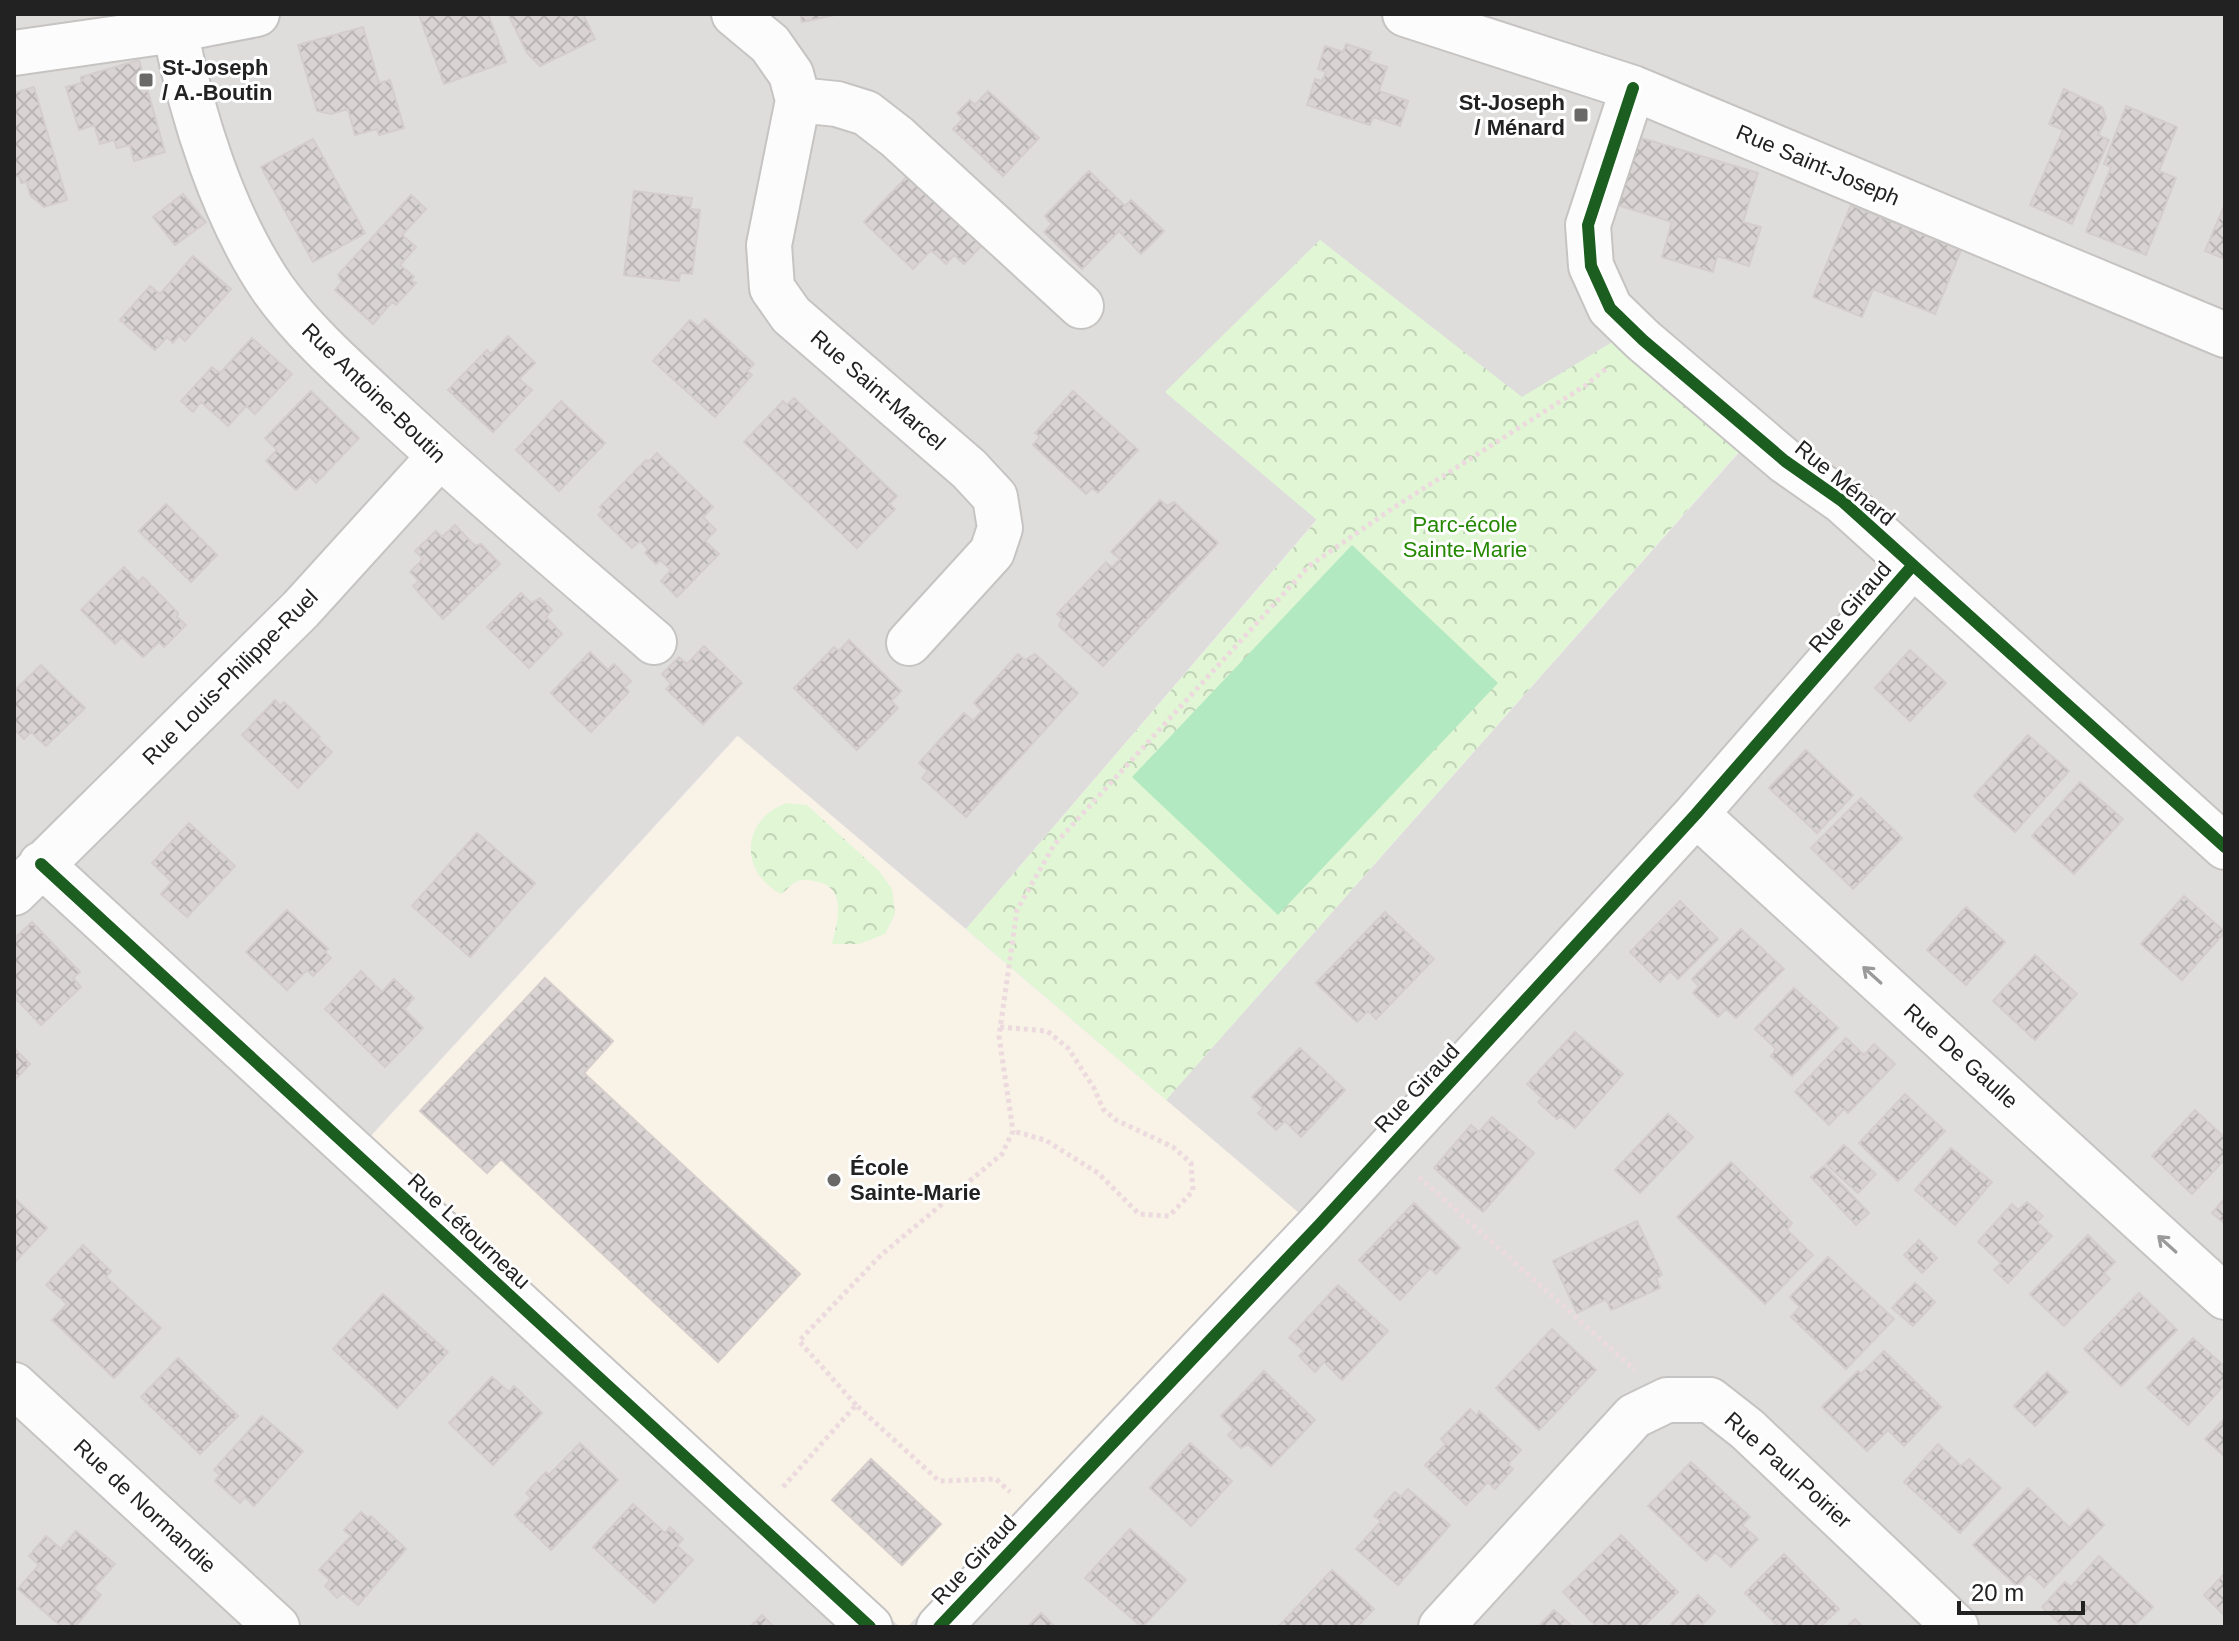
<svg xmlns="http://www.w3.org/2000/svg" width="2239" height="1641" font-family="Helvetica,sans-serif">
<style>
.residential{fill:#dfdddc}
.education{fill:#f8f2e7}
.park{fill:url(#park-crowns)}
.pitch{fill:#b2e9c0}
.building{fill:url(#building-cross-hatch);stroke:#d4cdcc;stroke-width:2}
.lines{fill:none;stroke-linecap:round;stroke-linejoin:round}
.minor-casing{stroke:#c6c4c3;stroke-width:48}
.path{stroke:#eddade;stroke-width:5;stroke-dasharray:4 4;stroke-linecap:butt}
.minor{stroke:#fdfcfc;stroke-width:44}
.cycleway-casing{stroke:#fff;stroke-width:17}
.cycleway{stroke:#1b5e20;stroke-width:12}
.oneway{stroke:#9a9a9a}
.poi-dot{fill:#6a6968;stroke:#fff;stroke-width:3}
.labels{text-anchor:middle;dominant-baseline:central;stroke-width:6;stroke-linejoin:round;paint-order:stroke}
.poi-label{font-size:22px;font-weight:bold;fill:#222;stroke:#fff;text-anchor:start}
.street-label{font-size:22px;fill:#222;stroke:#fff}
.park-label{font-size:22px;fill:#258803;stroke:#fff}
</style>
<defs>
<pattern id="park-crowns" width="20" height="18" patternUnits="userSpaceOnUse" patternTransform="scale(2)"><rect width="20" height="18" fill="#e0f6d5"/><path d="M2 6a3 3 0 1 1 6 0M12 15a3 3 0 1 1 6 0" fill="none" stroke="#c0d3b7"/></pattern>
<pattern id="building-cross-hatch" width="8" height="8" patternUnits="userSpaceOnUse" patternTransform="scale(2)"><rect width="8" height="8" fill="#d9d4d3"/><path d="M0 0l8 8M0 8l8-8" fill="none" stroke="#bab6b5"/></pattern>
</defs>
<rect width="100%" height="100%" fill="#f0eceb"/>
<path class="residential" d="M14,14H2225V1627H907L1306,1219L1166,1100L1751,439L1632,330L1522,398L1320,240L1166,392L1317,519L966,929L737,736L366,1141L900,1627H14Z"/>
<path class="education" d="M738,736L1306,1219L907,1627H900L366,1142Z"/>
<path class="park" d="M1320,240L1522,397L1632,330L1751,438L1166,1100L966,929L1317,520L1165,392Z
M787,803L807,805L879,871L892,889L895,914L885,934L859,944H832C838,920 848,886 814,881C809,880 801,879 796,882C790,885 786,891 781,894C738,871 742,819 787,803Z"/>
<path class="pitch" d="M1352,545L1498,683L1278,915L1132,777Z"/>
<path class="building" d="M488,14L506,62L444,84L419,15Z
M508,14H560L562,18L571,14H583L595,39L540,66L527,53Z
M800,14H835V15L802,22Z
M363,27L379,83L390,80L404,128L379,135L377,129L355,135L348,109L331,114L317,111L298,45Z
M1346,44L1371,52L1368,61L1387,67L1379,91L1408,101L1400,126L1373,117L1370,125L1307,105L1315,79L1322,81L1326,72L1318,69L1325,46L1343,52Z
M139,60L165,152L134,161L130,145L117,148L114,140L100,144L94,125L79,130L66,87L81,83V77Z
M34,87L67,200L44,207L30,195L27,182L21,183L19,176L14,177V93Z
M2064,89L2102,107L2106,118L2098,135L2109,140L2072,224L2030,205L2063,130L2049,124Z
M988,91L1039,138L1003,176L953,129L963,119L957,113L970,100L975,105Z
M2126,106L2177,127L2159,171L2176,178L2146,255L2086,232L2111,167L2104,164Z
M1638,137L1758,173L1743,222L1761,227L1749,266L1717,256L1713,272L1662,257L1672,222L1618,205Z
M313,139L365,233L313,262L261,167Z
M1089,171L1125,206L1131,200L1164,231L1141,254L1119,231L1082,269L1044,232L1052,224L1045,216Z
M911,172L985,242L964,264L954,255L946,264L931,250L913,269L864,222Z
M634,191L692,198L690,209L700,210L692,274L680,273L679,281L624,275Z
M183,194L206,222L175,245L153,217Z
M411,195L426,209L402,235L416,247L400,265L414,277L411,281L416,283L396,305L392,302L373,324L335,290L342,282L338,275Z
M2225,204V259L2205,251Z
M1851,205L1961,250L1935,314L1873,289L1862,317L1813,297Z
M193,256L231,289L185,341L179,335L173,343L167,337L155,350L120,320L150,286L160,294Z
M705,319L754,364L747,371L752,375L715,417L653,361L690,320L698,327Z
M508,336L535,363L519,379L532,390L493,432L448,390L487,350L491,354Z
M252,338L292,374L255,414L246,406L228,426L201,402L193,412L181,401L212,367L220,373Z
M311,391L359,438L316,483L310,476L296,490L266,461L277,450L265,438Z
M1073,391L1138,450L1098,493L1092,488L1086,494L1033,445L1040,437L1035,433Z
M794,398L897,496L889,504L895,509L857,548L744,442L783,401L787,405Z
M561,401L605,443L559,491L516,450Z
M657,453L713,507L703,517L716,530L705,541L719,554L677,597L661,581L671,570L660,560L656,564L645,553L648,549L640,541L632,548L598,515L603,510L600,507L646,460L648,462Z
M1160,500L1167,506L1174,502L1218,543L1103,666L1059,626L1062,619L1057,614L1106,562L1112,567L1120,559L1111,552Z
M166,504L217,555L191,582L139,531Z
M455,525L475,546L481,544L500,564L443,619L413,586L419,581L410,572L423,559L415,551L436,531L442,537Z
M124,567L138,582L143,577L178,613L177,617L186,625L164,647L159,642L143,657L122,637L115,644L81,610Z
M521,593L531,603L540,598L552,610L546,617L562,634L529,668L487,627Z
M849,640L901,691L891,701L898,708L857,750L794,688L834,647L839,651Z
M704,646L742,683L703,724L666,689L671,684L662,674L679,657L687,664Z
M1910,650L1946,683L1910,721L1875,688Z
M590,652L608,670L614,664L631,681L625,687L629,692L591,732L551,693Z
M1018,654L1025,660L1035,654L1078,693L966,817L922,778L928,771L919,763L964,713L973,721L982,711L974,703Z
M41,665L85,708L46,746L31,732L24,739L14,729V691Z
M275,700L280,706L284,702L320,737L318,739L332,752L298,788L242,735Z
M2028,735L2069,771L2015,832L1974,796Z
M1806,750L1853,795L1817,833L1769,788Z
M2080,782L2123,819L2074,874L2032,836Z
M1861,798L1902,838L1853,889L1811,848Z
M189,823L235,866L187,917L161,894L172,882L152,863Z
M477,833L535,883L470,957L412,906Z
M2184,896L2225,932L2182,980L2141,944Z
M1680,901L1718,939L1678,979L1670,971L1660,982L1630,952Z
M1966,907L2005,942L1966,985L1927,950Z
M287,910L328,949L325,952L331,958L313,976L307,970L287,990L246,952Z
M1385,912L1434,959L1376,1019L1368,1011L1357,1022L1316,983Z
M32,922L80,972L73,978L81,987L41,1025L14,997V939Z
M1741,929L1784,969L1736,1018L1726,1009L1718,1017L1693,993L1699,986L1692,979Z
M2035,955L2077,994L2035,1040L1993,1001Z
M361,971L382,992L394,979L414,998L404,1009L423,1028L385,1067L325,1009Z
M545,978L613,1041L584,1073L800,1274L718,1362L501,1159L487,1173L420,1111Z
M1794,988L1838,1028L1792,1076L1771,1056L1776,1049L1755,1029Z
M1575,1032L1623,1074L1575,1128L1561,1116L1557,1119L1538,1102L1542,1098L1527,1084Z
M1846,1038L1864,1055L1874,1044L1895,1064L1848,1113L1844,1109L1829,1125L1795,1092Z
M14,1048L30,1064L14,1081Z
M1300,1048L1345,1090L1301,1137L1285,1121L1276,1130L1258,1113L1263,1108L1252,1097Z
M1905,1094L1945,1131L1898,1181L1859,1143Z
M2195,1110L2225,1138V1159L2192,1194L2152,1156Z
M1668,1114L1693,1137L1640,1193L1615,1170Z
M1492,1117L1534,1153L1483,1212L1434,1168L1471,1125L1479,1132Z
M1844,1145L1876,1174L1858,1193L1826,1164Z
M1951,1148L1992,1182L1955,1225L1915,1190Z
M1731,1162L1792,1223L1787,1230L1813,1255L1765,1304L1677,1217Z
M1824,1166L1869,1213L1856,1225L1811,1177Z
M14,1198L47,1228L14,1263Z
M2225,1198V1224L2212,1213Z
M2027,1202L2043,1216L2037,1222L2052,1236L2008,1283L1994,1270L2001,1263L1978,1242L2012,1204L2018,1210Z
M1414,1203L1460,1248L1436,1274L1430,1268L1400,1300L1359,1260Z
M1637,1221L1662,1275L1656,1278L1660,1288L1611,1310L1606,1299L1577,1313L1553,1261Z
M2088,1235L2115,1262L2104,1273L2110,1279L2064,1326L2030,1294Z
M1919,1240L1937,1258L1922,1273L1904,1255Z
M83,1245L111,1271L106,1277L161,1328L114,1378L52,1320L67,1304L46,1285Z
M1828,1257L1894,1319L1846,1369L1791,1317L1800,1307L1790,1297Z
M1915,1283L1935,1302L1913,1326L1892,1308Z
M1338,1285L1388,1331L1342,1380L1324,1362L1315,1372L1299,1356L1304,1351L1289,1338Z
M2139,1293L2177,1330L2121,1386L2084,1349Z
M383,1294L448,1352L397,1408L333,1349Z
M1552,1329L1596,1370L1539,1430L1496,1388Z
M2193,1338L2225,1367V1384L2188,1425L2147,1388Z
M1884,1351L1941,1407L1904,1446L1888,1430L1867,1451L1822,1407L1858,1371L1861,1374Z
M178,1358L238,1416L200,1454L141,1397Z
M1264,1371L1315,1420L1271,1466L1248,1444L1241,1448L1228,1435L1234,1429L1221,1416Z
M2047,1372L2068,1392L2035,1426L2014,1406Z
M492,1377L509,1392L514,1386L542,1413L493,1465L449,1423Z
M1470,1409L1477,1416L1479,1411L1521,1450L1508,1464L1513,1469L1495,1489L1488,1482L1466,1505L1425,1465L1446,1444L1441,1439Z
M262,1416L303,1451L254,1506L245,1497L240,1503L215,1481L220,1475L214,1470Z
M2225,1418V1457L2205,1439Z
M580,1443L618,1480L551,1550L515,1515L531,1498L526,1493L546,1472L549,1475Z
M1190,1443L1232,1481L1191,1526L1150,1488Z
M1938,1444L1961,1466L1969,1459L2001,1488L1960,1533L1904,1482Z
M871,1459L941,1524L902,1565L832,1500Z
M1691,1462L1750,1517L1742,1525L1758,1539L1731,1567L1715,1552L1706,1561L1648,1506Z
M2028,1488L2070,1528L2088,1509L2104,1525L2044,1587L2029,1573L2017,1586L1973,1545Z
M1408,1489L1450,1525L1398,1585L1356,1549L1381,1521L1374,1516L1395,1492L1401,1497Z
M633,1504L665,1533L670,1527L683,1539L677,1546L693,1560L654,1603L593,1547Z
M361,1512L368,1518L371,1516L406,1549L358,1605L343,1593L337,1598L325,1586L330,1580L319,1570L351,1536L344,1530Z
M1130,1529L1186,1580L1142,1627L1085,1578Z
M76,1531L115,1564L93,1589L101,1595L75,1627H62L18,1589L39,1565L29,1556L46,1536L61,1549Z
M1621,1535L1678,1592L1643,1627H1610L1606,1623L1602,1627H1597L1563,1592Z
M1784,1554L1839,1609L1820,1627H1779L1745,1593Z
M2099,1556L2153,1607L2133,1627H2063L2042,1607L2065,1582L2071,1587Z
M1332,1570L1374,1609L1357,1627H1278Z
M2225,1573V1614L2224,1615L2204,1595Z
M1698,1595L1715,1611L1700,1627H1674L1671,1624Z
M1554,1610L1573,1627H1538Z
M1041,1613L1055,1627H1027Z
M762,1615L774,1627H750Z
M1855,1619L1863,1627H1846Z"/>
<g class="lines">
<g class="minor-casing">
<path id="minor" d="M734,14L770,44L791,74L798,100L769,245L772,288L791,315L969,469L995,497L1000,528L992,552L909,643
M1405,14L1633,88L2225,335
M175,30C192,116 223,216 273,289C306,335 349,372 390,410C476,490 566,566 654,642
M14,53L175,30L257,14
M1633,88L1588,225L1591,266L1610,308L1643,340L1785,461L1842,501L2225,847
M798,100L837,104L866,113L897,137L1081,306
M1696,814L2225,1297
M41,864L870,1627
M14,893L301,609L440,456
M14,1385L277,1627
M939,1627L1319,1225L1696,814L1913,565
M1441,1627L1634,1416L1667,1400H1710L1747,1429L1956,1627"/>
</g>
<path class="path" d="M1000,1027L1047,1031L1068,1048L1094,1088L1103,1109L1116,1120L1173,1147L1191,1163L1193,1191L1169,1216L1139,1214L1098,1173L1045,1140L1013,1131
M1419,1177L1635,1370
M856,1405L799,1341L881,1255L1002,1154L1013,1131L999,1036L1017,910L1054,845L1309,566L1393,508L1586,385L1608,367
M783,1487L856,1405L939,1481L996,1479L1010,1492"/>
<use href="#minor" class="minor"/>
<g class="cycleway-casing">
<path id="cycleway" d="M1633,88L1588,225L1591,266L1610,308L1643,340L1785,461L1842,501L2225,847
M41,864L870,1627
M939,1627L1319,1225L1696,814L1913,565"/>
</g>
<use href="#cycleway" class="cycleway"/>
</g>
<defs><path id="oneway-shaft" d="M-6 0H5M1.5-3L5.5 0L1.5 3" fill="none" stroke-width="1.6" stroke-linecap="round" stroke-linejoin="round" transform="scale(2)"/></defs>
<g class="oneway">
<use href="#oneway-shaft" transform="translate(1872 975) rotate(-138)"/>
<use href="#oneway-shaft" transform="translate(2167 1244) rotate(-138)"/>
</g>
<g class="poi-dot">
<rect x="138" y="72" width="16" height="16" rx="4"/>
<rect x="1573" y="107" width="16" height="16" rx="4"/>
<circle cx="834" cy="1180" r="8"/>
</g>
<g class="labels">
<g class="poi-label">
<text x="162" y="67">St-Joseph<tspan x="162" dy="25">/ A.-Boutin</tspan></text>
<text x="1565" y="102" text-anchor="end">St-Joseph<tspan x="1565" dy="25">/ Ménard</tspan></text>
<text x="850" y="1167">École<tspan x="850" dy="25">Sainte-Marie</tspan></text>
</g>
<g class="street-label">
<text transform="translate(1818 165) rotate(23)">Rue Saint-Joseph</text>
<text transform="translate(878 390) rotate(41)">Rue Saint-Marcel</text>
<text transform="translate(374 393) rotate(44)">Rue Antoine-Boutin</text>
<text transform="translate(1845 483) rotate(39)">Rue Ménard</text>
<text transform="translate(1850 607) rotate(-49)">Rue Giraud</text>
<text transform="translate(230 677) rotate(-45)">Rue Louis-Philippe-Ruel</text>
<text transform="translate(1961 1056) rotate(42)">Rue De Gaulle</text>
<text transform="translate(1417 1088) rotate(-47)">Rue Giraud</text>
<text transform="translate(469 1231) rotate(43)">Rue Létourneau</text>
<text transform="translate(1788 1470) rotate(42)">Rue Paul-Poirier</text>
<text transform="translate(145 1506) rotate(43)">Rue de Normandie</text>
<text transform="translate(974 1560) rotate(-47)">Rue Giraud</text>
</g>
<g class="park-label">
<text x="1465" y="524">Parc-école<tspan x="1465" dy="25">Sainte-Marie</tspan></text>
</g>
</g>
<rect width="2239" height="1641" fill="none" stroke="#222222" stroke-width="32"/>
<path d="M1959 1601v12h124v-12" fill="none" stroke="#222222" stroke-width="4"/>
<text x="1971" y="1601" font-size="24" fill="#222222" stroke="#ffffff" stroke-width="6" paint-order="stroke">20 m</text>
</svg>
